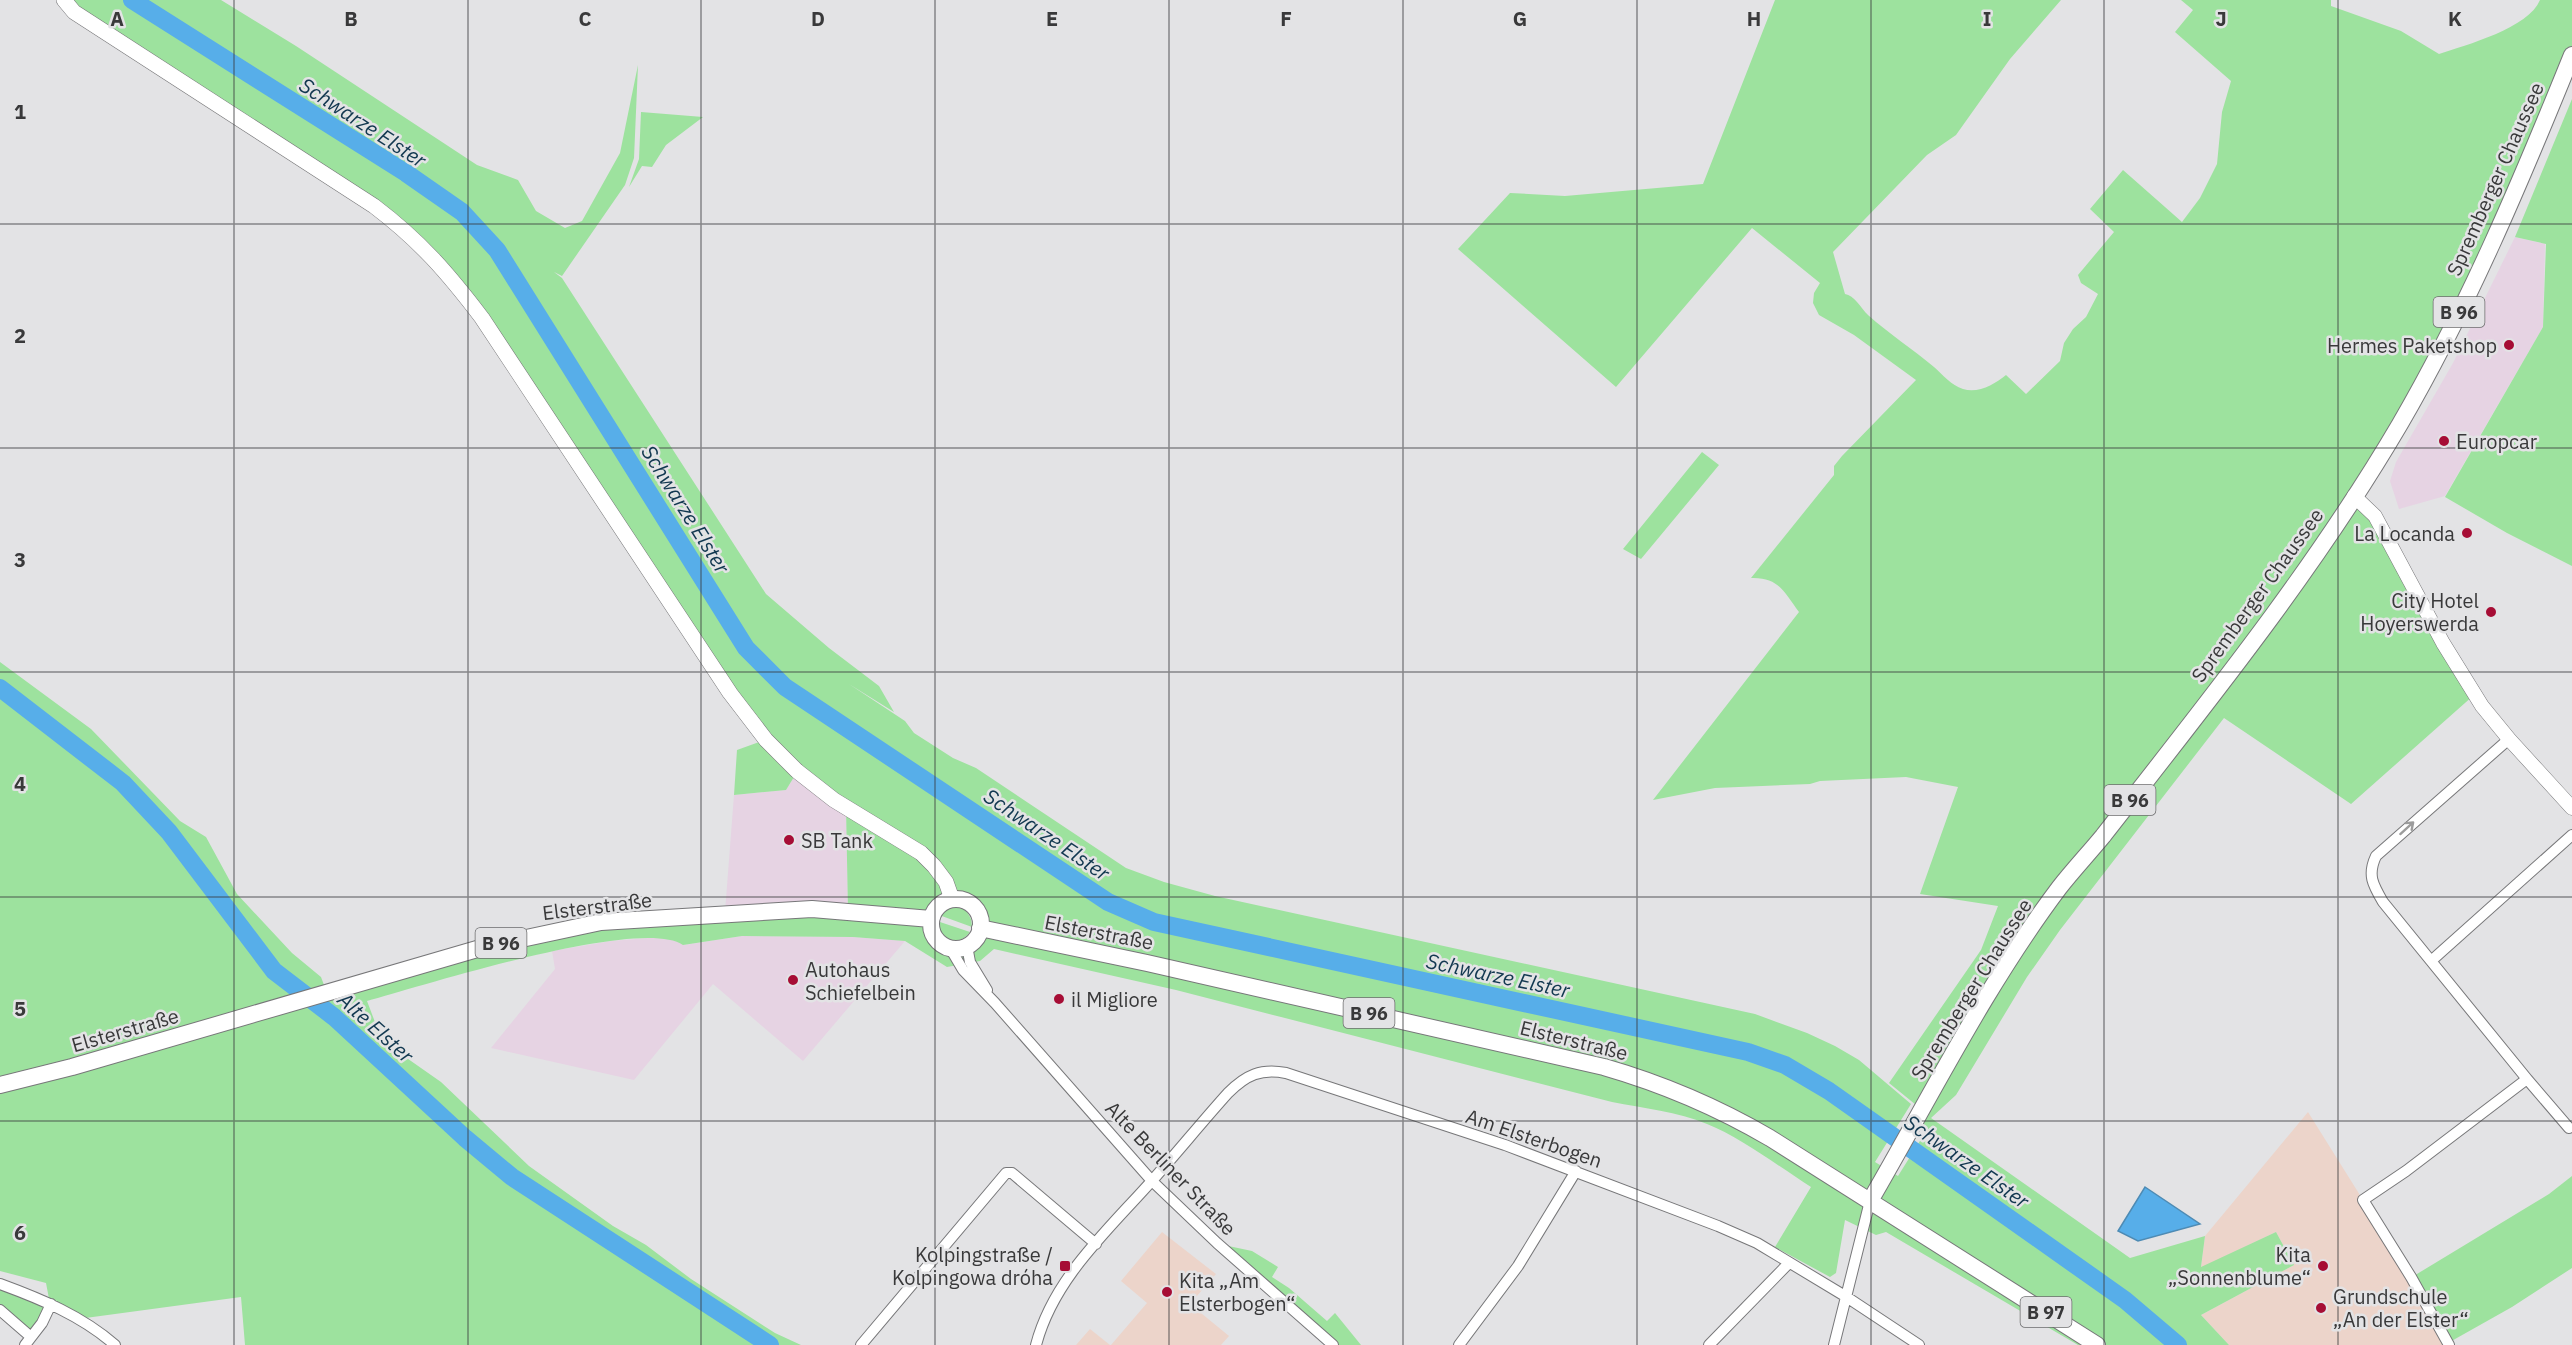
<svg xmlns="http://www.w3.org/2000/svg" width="2572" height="1345" font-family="'IBM Plex Sans',sans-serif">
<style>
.commercial{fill:#e6d3e3}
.education{fill:#ecd4ca}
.green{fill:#9de29e;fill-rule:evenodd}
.water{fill:#57aee9;stroke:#4e8bb4;stroke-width:1.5}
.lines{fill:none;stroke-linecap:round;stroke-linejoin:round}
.river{stroke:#57aee9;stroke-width:18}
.minor-casing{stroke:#777779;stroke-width:12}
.tertiary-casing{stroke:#777779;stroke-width:15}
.secondary-casing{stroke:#777779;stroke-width:16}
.primary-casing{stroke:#777779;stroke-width:18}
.minor{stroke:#fff;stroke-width:10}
.tertiary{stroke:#fff;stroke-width:14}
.secondary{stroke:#fff;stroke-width:15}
.primary{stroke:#fff;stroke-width:16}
.oneway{stroke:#9c9c9c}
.grid{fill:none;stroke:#39393a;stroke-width:1.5;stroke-opacity:0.55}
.poi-dot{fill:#a60d35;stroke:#e3e3e5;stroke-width:2}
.labels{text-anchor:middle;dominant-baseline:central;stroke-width:5;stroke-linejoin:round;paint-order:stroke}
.shield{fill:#e3e3e5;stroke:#6c6c6d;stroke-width:1.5}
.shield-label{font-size:18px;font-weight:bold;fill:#39393a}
.street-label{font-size:20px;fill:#39393a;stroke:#e3e3e5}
.poi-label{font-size:20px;fill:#39393a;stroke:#e3e3e5;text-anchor:start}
.water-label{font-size:21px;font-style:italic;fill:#123850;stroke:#e3e3e5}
.grid-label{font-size:20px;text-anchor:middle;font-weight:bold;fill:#39393a;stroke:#e3e3e5;stroke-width:5;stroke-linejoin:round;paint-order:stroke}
</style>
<rect width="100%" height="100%" fill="#e3e3e5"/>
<path class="commercial" d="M2515,237L2545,244L2543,327L2445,496L2399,509L2390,481L2396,462L2453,363Z
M797,772L846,808L848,910L725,912L734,795L786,790Z
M742,936L853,937L905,941L803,1061L713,984L634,1080L491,1048L555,969L552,951L611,941L661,937L674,939L684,945Z"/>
<path class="education" d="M2308,1112L2363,1200L2449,1345H2229L2201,1315L2294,1265L2276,1232L2201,1268L2205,1236Z
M1162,1232L1216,1274L1190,1304L1229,1336L1221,1345H1111L1147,1303L1121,1281Z
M1090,1329L1110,1345H1076Z"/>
<path class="green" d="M64,0H221L296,46L477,165L518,180L536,211L565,228L582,221L620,153L638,65L634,158L625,185L562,276L554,272L562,278L766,594L829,648L879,686L894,712L849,684L905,721L914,733L953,758L976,768L1126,868L1164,882L1215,896L1755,1014L1807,1033L1835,1046L1859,1060L1911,1104L1875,1162L1898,1176L1928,1128L1916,1120L1995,988L2355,497L2367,509L2474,695L2351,804L2224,718L2060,930L2027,977L1956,1095L1931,1118L2130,1258L2205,1236L2201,1267L2276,1232L2294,1265L2201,1315L2229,1345H2098L1870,1200L1674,1091L1871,1203L2096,1345H2078L1886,1232L1876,1235L1845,1220L1836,1273L1830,1277L1775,1247L1811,1187C1781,1168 1740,1137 1707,1124C1678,1112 1643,1108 1612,1102L1176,990L994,949L980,961L947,967L905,941L853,937L742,936L683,945C640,916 423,986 367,1001L378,1030L401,1054L441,1082L529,1166L613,1226L646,1245L691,1279L775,1333L801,1345H245L241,1297L78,1319L51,1304L31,1337L0,1310V1284L50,1304L46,1283L0,1271V662L91,729L180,821L206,837L237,894L292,953L321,977L327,993L548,933L848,911L846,808L935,865L797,772L786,790L734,795L737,750L765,740L482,318L409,232ZM958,899C1007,909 967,972 938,941C920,923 936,903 958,899Z
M1775,0H2061L2010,59L1956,135L1927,155L1833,252L1845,294C1854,295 1861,308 1868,315C1889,334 1913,349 1934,367C1943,375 1951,385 1963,389C1978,394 1995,384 2006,375L2026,394L2060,361L2064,343L2073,329L2086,317L2098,294L2081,283L2078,275L2114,232L2090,209L2123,170L2182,222L2200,198L2217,164L2222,112L2231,81L2175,32L2193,10L2181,0H2331V6L2401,31L2439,54C2466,45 2529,28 2540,0H2572V52L2510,198L2368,473L2086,854L1921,1109L1889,1083L1981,950L1998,906L1920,894L1958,787L1906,777L1820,781L1810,784L1715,788L1653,800L1799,612C1784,592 1779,577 1751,578L1834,475V466L1842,456L1916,380L1854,335L1819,315L1813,303L1814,293L1820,283L1752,228L1616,387L1458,249L1510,193L1565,196L1703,184Z
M2572,99V566L2507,533L2445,497L2543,327L2546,244L2515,237Z
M641,112L703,117L666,145L652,167L642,166L629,187L639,159Z
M1702,452L1719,465L1641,559L1623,549Z
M952,906L966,910L971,919L972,927L939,915L944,909Z
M937,921L970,932C962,943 951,943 941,935Z
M2572,1176V1268L2512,1307L2448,1343L2412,1277L2549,1194Z
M1219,1244L1252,1251L1278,1267L1272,1277L1289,1288L1327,1321L1335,1313L1361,1345H1334Z"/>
<path class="water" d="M2145,1187L2200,1224L2138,1241L2118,1231Z"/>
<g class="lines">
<path class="river" d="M132,0L406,173L462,212L497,250L746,648L785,687L1108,902L1154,922L1748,1052L1785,1065L1829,1091L2125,1300L2178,1345
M0,688L123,783L169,832L274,971L334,1017L465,1138L512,1177L770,1345"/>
<g class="minor-casing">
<path id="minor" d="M967,946L970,962L987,990
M950,948L963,970L995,1003L1152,1181L1217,1243L1333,1345
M2431,961L2572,835
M2527,1079L2569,1128
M0,1284C41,1299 82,1316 115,1345
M0,1310L31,1337
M25,1345L42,1323L51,1304
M861,1345L1006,1173H1012L1096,1244
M1036,1345C1053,1280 1105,1233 1149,1184C1176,1154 1201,1123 1228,1093C1246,1075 1261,1068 1286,1073L1505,1145L1718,1226L1757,1243L1845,1296L1919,1345
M1459,1345L1518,1266L1576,1171
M1709,1345L1789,1263
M1834,1345L1870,1201
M2449,1345L2411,1277L2363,1200L2406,1171L2527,1079L2383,902C2373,885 2367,875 2376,856L2509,739"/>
</g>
<g class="tertiary-casing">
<path id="tertiary" d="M2354,496L2375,516L2443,643L2482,706L2509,739L2572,808"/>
</g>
<g class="secondary-casing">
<path id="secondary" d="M64,0L74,12L374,206C420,241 447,272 482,318L730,693L766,740L797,771L834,800L921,853L934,866L946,882L952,899"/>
</g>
<g class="primary-casing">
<path id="primary" d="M931 924a25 25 0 1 1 50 0a25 25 0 1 1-50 0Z
M980,928L1147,963L1604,1067C1663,1084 1717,1107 1770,1138L2097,1345
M0,1085L72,1067L484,947L601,922L812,909L931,919
M1870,1201C1931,1096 1986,985 2059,888C2073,870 2089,853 2103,836C2207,703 2315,569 2400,424C2468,307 2521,181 2572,55"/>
</g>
<use href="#minor" class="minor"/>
<use href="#tertiary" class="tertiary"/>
<use href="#secondary" class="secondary"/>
<use href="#primary" class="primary"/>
</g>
<defs><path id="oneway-shaft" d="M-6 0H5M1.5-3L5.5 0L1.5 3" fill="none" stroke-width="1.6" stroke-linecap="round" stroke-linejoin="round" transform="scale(1.5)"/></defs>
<use class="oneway" href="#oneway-shaft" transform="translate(2407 828) rotate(-42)"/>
<path class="grid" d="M234,0V1345M468,0V1345M701,0V1345M935,0V1345M1169,0V1345M1403,0V1345M1637,0V1345M1871,0V1345M2104,0V1345M2338,0V1345M0,224H2572M0,448H2572M0,672H2572M0,897H2572M0,1121H2572"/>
<g class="poi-dot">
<circle cx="2509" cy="345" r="6"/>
<circle cx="2444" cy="441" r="6"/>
<circle cx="2467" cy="533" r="6"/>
<circle cx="2491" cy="612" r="6"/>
<circle cx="789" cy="840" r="6"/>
<circle cx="793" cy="980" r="6"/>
<circle cx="1059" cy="999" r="6"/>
<rect x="1059" y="1260" width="12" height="12" rx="3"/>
<circle cx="2323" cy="1266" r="6"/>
<circle cx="1167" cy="1292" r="6"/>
<circle cx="2321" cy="1308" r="6"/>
</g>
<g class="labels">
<g class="shield">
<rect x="2433.5" y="297" width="51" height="30" rx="4.5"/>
<rect x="2104.5" y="785" width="51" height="30" rx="4.5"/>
<rect x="475.5" y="928" width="51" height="30" rx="4.5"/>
<rect x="1343.5" y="998" width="51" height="30" rx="4.5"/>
<rect x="2020.5" y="1297" width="51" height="30" rx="4.5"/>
</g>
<g class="shield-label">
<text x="2459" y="312">B 96</text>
<text x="2130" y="800">B 96</text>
<text x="501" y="943">B 96</text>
<text x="1369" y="1013">B 96</text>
<text x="2046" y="1312">B 97</text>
</g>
<g class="street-label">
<text transform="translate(2495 179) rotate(-66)">Spremberger Chaussee</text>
<text transform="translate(2257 595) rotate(-54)">Spremberger Chaussee</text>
<text transform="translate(597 906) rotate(-7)">Elsterstraße</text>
<text transform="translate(1099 932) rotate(11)">Elsterstraße</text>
<text transform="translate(1971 989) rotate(-58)">Spremberger Chaussee</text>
<text transform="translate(125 1030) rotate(-16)">Elsterstraße</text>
<text transform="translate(1574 1040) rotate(14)">Elsterstraße</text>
<text transform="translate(1534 1138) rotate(19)">Am Elsterbogen</text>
<text transform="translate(1171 1168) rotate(46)">Alte Berliner Straße</text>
</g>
<g class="poi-label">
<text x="2497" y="345" text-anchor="end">Hermes Paketshop</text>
<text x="2456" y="441">Europcar</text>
<text x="2455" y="533" text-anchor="end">La Locanda</text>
<text x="2479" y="600" text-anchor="end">City Hotel<tspan x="2479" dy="23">Hoyerswerda</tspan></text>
<text x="801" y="840">SB Tank</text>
<text x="805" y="969">Autohaus<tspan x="805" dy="23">Schiefelbein</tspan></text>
<text x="1071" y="999">il Migliore</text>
<text x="1053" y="1254" text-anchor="end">Kolpingstraße /<tspan x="1053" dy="23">Kolpingowa dróha</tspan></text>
<text x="2311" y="1254" text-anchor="end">Kita<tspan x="2311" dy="23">„Sonnenblume“</tspan></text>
<text x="1179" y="1280">Kita „Am<tspan x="1179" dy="23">Elsterbogen“</tspan></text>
<text x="2333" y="1296">Grundschule<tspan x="2333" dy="23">„An der Elster“</tspan></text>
</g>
<g class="water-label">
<text transform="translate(363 122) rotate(33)">Schwarze Elster</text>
<text transform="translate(686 509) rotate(58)">Schwarze Elster</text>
<text transform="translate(1047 834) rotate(34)">Schwarze Elster</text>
<text transform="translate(1498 975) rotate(12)">Schwarze Elster</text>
<text transform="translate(376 1027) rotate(42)">Alte Elster</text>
<text transform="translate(1967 1161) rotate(35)">Schwarze Elster</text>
</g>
</g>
<g class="grid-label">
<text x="117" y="26">A</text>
<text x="351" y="26">B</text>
<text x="585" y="26">C</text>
<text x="818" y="26">D</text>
<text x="1052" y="26">E</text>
<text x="1286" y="26">F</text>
<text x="1520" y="26">G</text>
<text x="1754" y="26">H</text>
<text x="1987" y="26">I</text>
<text x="2221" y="26">J</text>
<text x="2455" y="26">K</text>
<text x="20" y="119">1</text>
<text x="20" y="343">2</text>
<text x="20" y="567">3</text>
<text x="20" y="791">4</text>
<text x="20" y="1016">5</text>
<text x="20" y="1240">6</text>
</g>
</svg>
